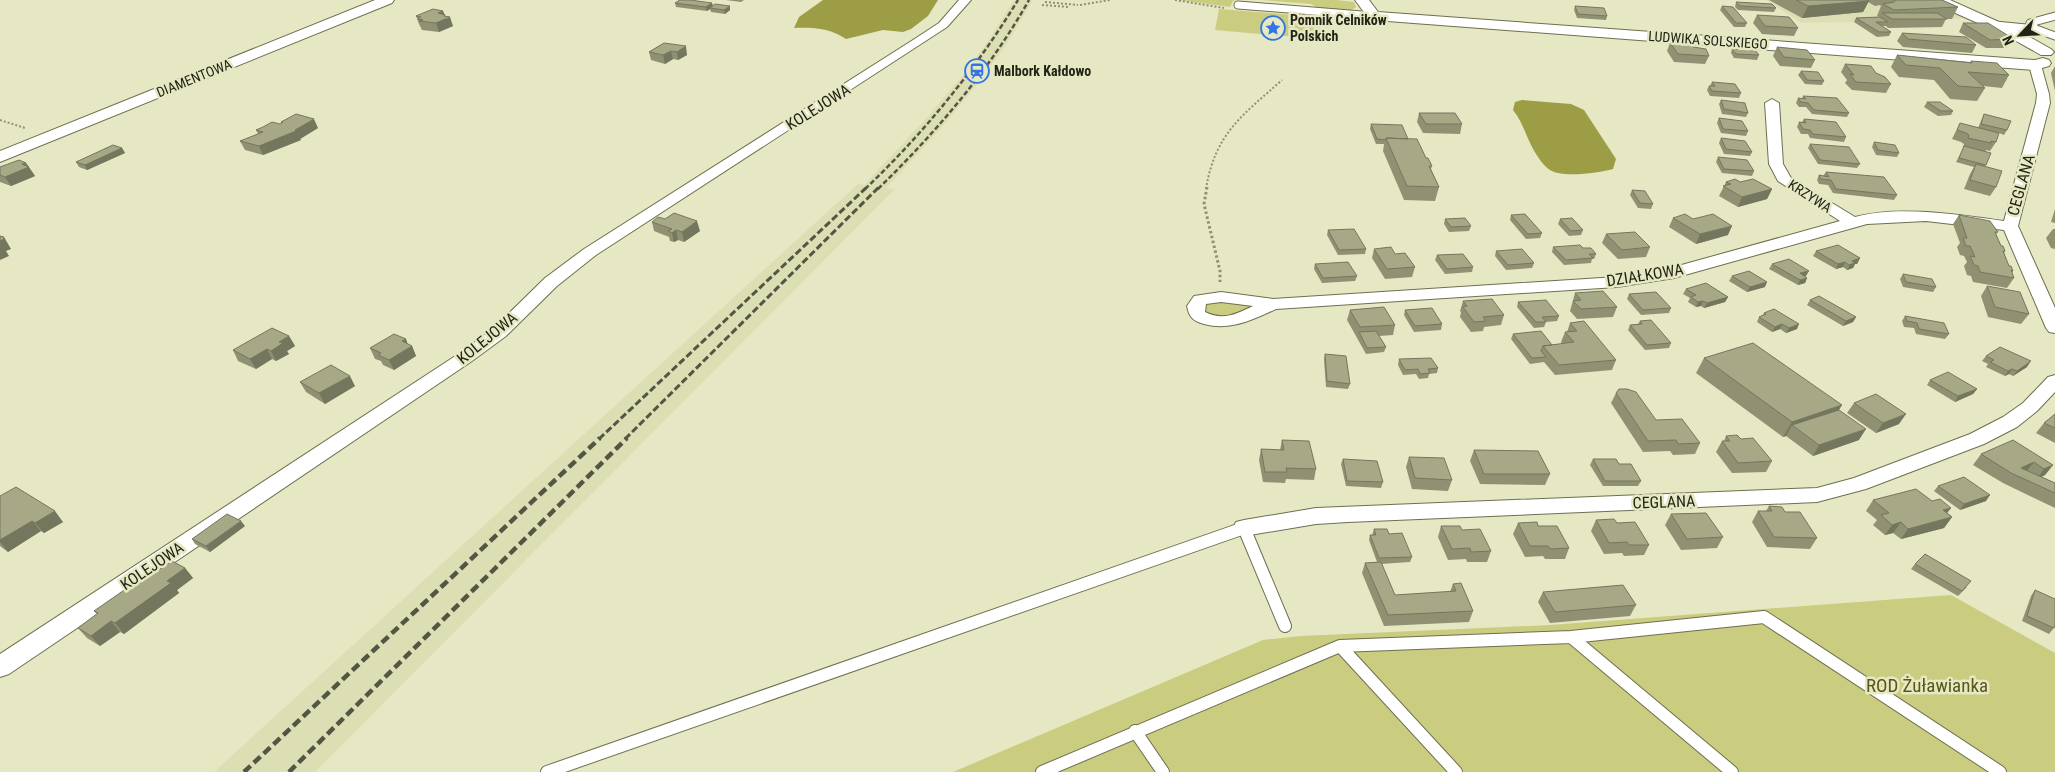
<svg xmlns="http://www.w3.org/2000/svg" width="2055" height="772" font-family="'Roboto Condensed',sans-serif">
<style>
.built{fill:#dcdeb3}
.green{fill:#cacc7f}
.water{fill:#9c9d45}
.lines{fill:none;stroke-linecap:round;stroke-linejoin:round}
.service-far1-casing{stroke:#6e6f4f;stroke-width:9}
.service-casing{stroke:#6e6f4f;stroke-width:14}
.minor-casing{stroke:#6e6f4f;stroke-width:2}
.tertiary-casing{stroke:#6e6f4f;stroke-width:2}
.path-far1{stroke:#8f9076;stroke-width:2;stroke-dasharray:2 2;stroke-linecap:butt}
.path{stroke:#8f9076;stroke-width:3;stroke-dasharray:2.5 2.5;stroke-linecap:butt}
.service-far1{stroke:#fff;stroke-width:7}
.service{stroke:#fff;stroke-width:12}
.minor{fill:#fff;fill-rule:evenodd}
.tertiary{fill:#fff;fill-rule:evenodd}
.rail-far2{stroke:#545542;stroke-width:2.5;stroke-dasharray:5 2.5;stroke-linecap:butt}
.rail-far1{stroke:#545542;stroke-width:3;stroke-dasharray:7 3;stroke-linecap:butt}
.rail{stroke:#545542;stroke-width:4.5;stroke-dasharray:9 4.5;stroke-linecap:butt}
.wall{fill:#909173}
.shaded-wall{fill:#75765e}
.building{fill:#a7a986;stroke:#75765e}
.labels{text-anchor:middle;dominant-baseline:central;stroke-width:5;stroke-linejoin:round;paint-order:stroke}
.far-poi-label{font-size:14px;font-weight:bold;fill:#232316;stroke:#e6e8c4;text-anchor:start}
.far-street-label{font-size:14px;fill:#232316;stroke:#e6e8c4}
.street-label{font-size:16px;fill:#232316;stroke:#e6e8c4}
.near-park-label{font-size:19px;fill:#585817;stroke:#e6e8c4}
</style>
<rect width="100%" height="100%" fill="#e6e8c4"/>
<path class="built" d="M1014,0H1033L1008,42L979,82L941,128L886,188L894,190L315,772H214L858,184L864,185L922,123L960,79L988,41Z
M1766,0H1924L1964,18L1933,21L1802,23Z"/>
<path class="green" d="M1179,0H1237L1233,1L1230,7Z
M1262,0H1336L1354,2L1356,7L1350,11L1319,9L1311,4Z
M1219,9L1319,17L1320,39L1215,30Z
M1218,301L1248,304L1250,308L1224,319L1206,315L1202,305Z
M1951,595L2055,653V772H953L1263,640L1301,636L1550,625Z"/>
<path class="water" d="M823,0H938L928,16L911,29L903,32L883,30L846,39C830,28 813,27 794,28L799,17Z
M1522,100L1571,104L1584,110L1616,159L1613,169C1599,173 1562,178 1550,170C1543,166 1535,153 1531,145C1525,133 1522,121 1513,110L1515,102Z"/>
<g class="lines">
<g class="service-far1-casing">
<path id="service-far1" d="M1238,5L1374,16
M2055,16L2030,23L2036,29L2055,36
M1995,25L2036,29"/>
</g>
<g class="service-casing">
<path id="service" d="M1571,637L1764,617L2000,772
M1340,646L1456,772
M1135,731L1163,772
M547,772L1244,528L1285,626
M1042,772L1340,646L1571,637L1732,772"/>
</g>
<g class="minor-casing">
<path id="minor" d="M959,0H971L947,27L596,255L557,286L506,336L472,361L9,674L0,677V654L460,353L494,328L545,278L584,249L913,40L939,23Z
M2035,61L2041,65L2049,94L2050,103L2018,226L2055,308V333L2049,332L2046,328L2004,230L1926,221L1867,224L1674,278L1617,287L1276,309C1252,320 1231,331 1204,324C1193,321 1189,317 1187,306L1194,296L1221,292L1273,299L1617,277L1667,269L1840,221L1778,181L1769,164L1765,103L1772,99L1779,103L1783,164L1791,178L1855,217C1900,205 1958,215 2004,221L2036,103L2037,94L2029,65ZM1221,302L1253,306C1237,314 1223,321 1205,312L1206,304Z
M2055,375V392L2037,411L2017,427L1984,444L1866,489L1817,502L1348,522L1316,524L1244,536L1236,534L1233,528L1236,522L1244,520L1316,508L1817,488L1854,478L1970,434L2003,417L2023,403L2048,377Z"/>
</g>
<g class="tertiary-casing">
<path id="tertiary" d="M375,0H394L392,3L0,162V151Z
M1355,0H1369L1378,12L2035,60L2043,58L2049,60L2051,63L2049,66L2035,70L1374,20L1369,19Z
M1931,0H1950L2019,31L2051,49L2054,52L2051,55H2041L2009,37L1933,3Z"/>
</g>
<path class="path-far1" d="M1175,0L1224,8
M1045,2L1078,5
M1042,5L1069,7
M1080,5L1110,0
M0,120L25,128
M1206,189C1215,133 1243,115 1282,80"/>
<path class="path" d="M1207,187L1204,204L1220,271V282"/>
<use href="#service-far1" class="service-far1"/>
<use href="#service" class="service"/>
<use href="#minor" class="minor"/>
<use href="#tertiary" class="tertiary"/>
<path class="rail-far2" d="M865,189C924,133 976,69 1018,0
M878,189C936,132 989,71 1029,0"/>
<path class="rail-far1" d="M599,439L867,187
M625,439L879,187"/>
<path class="rail" d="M244,772L600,438
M289,772L627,438"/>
</g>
<path class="wall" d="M726,0H744L741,2Z
M1769,0H1942L1958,7L1952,19H1946L1942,27L1888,28L1886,26H1882L1891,32L1889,36L1877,37L1854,22L1856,18L1880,17L1877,16L1881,6L1880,5L1875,6L1868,2L1863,12L1802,18Z
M1736,2L1776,8L1774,12L1738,10L1735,7Z
M675,3H712L713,6L730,10L725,14L711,12L710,9L707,11L676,7Z
M1575,6L1607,16L1606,20L1577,18L1574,10Z
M1722,6L1747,23L1745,27H1734L1720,10Z
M444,15L453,26L439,32L422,30L419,24L416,16Z
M1757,15L1798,28L1794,36L1762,34L1753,23Z
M1963,23L2012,38L2006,48H1986L1959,32Z
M1902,33L1976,45L1972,53L1903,47L1897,41Z
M664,43L687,55L678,60L673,59L665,64L651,60L649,52Z
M1670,43L1693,47L1709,56L1705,64L1674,62L1667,51Z
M1777,47L1815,60L1811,68L1780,66L1773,56Z
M1732,49L1759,55L1757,60L1734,58L1731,53Z
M1897,55L1970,62L1971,61L2009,75L2002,88L1983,86L1985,88L1977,101L1950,99L1934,80L1899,77L1891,67Z
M1845,64L1876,73L1891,84L1886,93L1852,90L1845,83L1847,80L1841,72Z
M2055,66V91L2051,73Z
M1801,71L1824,81L1822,85L1805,84L1798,75Z
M1712,82L1741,93L1739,98L1710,96L1707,90L1709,86H1710Z
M1803,96L1849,113L1847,117L1812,114L1806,107H1799L1796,103L1798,98L1802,99Z
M1721,100L1748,113L1746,117L1722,114L1719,104Z
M1927,102L1953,111L1951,115L1938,116L1924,107Z
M1419,113L1462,124L1460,134L1423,133L1417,122Z
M1984,114L2007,130L2004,135L1999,133L1996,142L1990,151L1986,150L1985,152L1986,165L1985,167L1996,187L1990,196L1964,189L1970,174L1974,167L1956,162L1964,147H1963L1964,144L1961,142L1952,139L1960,123L1978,128Z
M1719,118L1748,131L1746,136L1721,133L1717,123Z
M1804,119L1846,137L1844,142L1810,138L1808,134H1801L1797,127L1799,122H1802Z
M281,122L318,128L300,139L301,140L263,155L245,150L240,141L258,134L256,130L280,124L281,123Z
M1371,124L1408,139L1426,158L1432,166L1431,169L1439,187L1435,201L1404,200L1383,151L1384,144H1376L1370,129Z
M1721,138L1752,152L1750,156L1724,154L1719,143Z
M1874,142L1899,153L1897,157L1876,155L1872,147Z
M1810,144L1860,164L1857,168L1818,164L1808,148Z
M122,148L125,153L87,170L79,167L76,162Z
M1718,157L1754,171L1752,176L1722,173L1716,162Z
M26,163L35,176L11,186L0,182V167Z
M1826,172L1897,195L1894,200L1833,193L1828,185L1819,184L1817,180L1819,175L1823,176Z
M1726,182H1740L1772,189L1767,199L1738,207L1719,196Z
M1632,190L1653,204L1651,209L1638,208L1630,195Z
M2055,209V223L2051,222Z
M1511,215L1542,233L1540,238L1526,239L1510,220Z
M1959,215L1998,232L1996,234L2001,246L2005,251L2004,253L2009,266L2013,271L2012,273L2014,278L2007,288L1973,282L1971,276L1967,275L1964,266L1967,262L1964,256L1960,255L1957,247L1960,243L1953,224Z
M1673,218L1693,219L1728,235L1696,244L1669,227Z
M1445,219L1471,226L1469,231L1449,232L1444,224Z
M1560,219L1583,230L1581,235L1569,236L1558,224Z
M652,222L700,231L684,242L678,240L674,242L670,241L669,237L654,231Z
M2053,229H2055V249L2051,248L2046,238Z
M1328,230L1366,249L1365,254L1338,255L1327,235Z
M1606,234L1650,247L1646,257L1618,259L1602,243Z
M1553,247L1583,248L1596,254L1594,259H1592L1591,263L1564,265L1552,252Z
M1374,249L1395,254L1415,267L1412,277L1385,279L1372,258Z
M1496,251L1534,263L1532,268L1506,270L1495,256Z
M1816,251L1860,258L1857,264H1855L1853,268L1847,270L1843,267L1836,269L1813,256Z
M1437,255L1473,267L1472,272L1445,274L1435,260Z
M1315,264L1357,276L1355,281L1322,283L1314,269Z
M1772,264L1806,276H1805L1807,278L1805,283L1798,285L1769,269Z
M1903,274L1936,287L1933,292L1903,287L1900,279Z
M1732,276L1765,287L1747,292L1729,281Z
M1987,286L2029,314L2021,324L1988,317L1981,296Z
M1686,289L1728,297L1725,302L1704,308L1701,306L1696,307L1688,302L1690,298L1683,294Z
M1575,293L1617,307L1613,317L1577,319L1570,311Z
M1629,294L1671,308L1669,313L1641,315L1627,299Z
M1810,300L1856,317L1853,322L1843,326L1807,305Z
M1463,301L1504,315L1501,325L1484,327L1483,331L1471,332L1460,317L1461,312L1460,311Z
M1518,302L1559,316L1557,321L1546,322L1544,327L1534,328L1517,307Z
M1350,310L1395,325L1393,335L1379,336L1386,347L1384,352L1366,354L1347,320Z
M1405,310L1442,324L1441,330L1414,332L1404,315Z
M1764,313L1797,329L1786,333L1780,329L1772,332L1757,322L1759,317L1762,316Z
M1905,316L1949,334L1945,339L1916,334L1914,328L1904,327L1902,321Z
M1640,321L1671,343L1669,348L1645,350L1628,330L1630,325L1638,324Z
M1570,323L1616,360L1612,370L1555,375L1544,362L1530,364L1511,339L1513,334L1552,345L1562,344L1561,342L1565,332H1567Z
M289,336L295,346L287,351L289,354L276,361L272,359L256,369L238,361L233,350Z
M406,339L407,344L412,346L416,356L394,370L383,365L381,361L375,359L370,348Z
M1325,354L1350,384L1348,389L1326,387L1324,359Z
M1986,356L2027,367L2013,376L2009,374L2005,376L1986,367L1988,364L1982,361Z
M1704,358L1839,410L1859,440L1813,456L1786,436L1783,437L1696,373Z
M1399,359L1438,368L1437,373L1429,374L1428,378L1419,379L1416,374L1403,375L1398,365Z
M1930,380L1977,389L1973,394L1955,402L1927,385Z
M300,382L355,386L325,404L306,392Z
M1616,393L1656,420L1700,443L1695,454L1673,455L1670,451L1643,452L1611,403Z
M1854,403L1899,424L1876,433L1847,413Z
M2055,414V443L2036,433L2044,423Z
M1726,436L1741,439L1772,461L1766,472L1732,473L1716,452L1722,441H1724Z
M1282,440L1316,469L1314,480L1286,479L1285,483L1263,482L1259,460L1261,449L1280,450Z
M1474,450L1550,474L1545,485L1480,484L1470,461Z
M1981,454L2053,465L2045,475L2041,477L2055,483V508L2003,483L1973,465Z
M1409,457L1452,480L1448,491L1412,489L1406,467Z
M1343,459L1383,482L1381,488L1346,486L1341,464Z
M1593,459L1619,464L1641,481L1638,486H1603L1590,465Z
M1938,486L1986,501L1960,510L1934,491Z
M0,496L63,522L44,533L41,531L8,552L0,546Z
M1873,500L1932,501L1951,508L1947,513L1952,517L1944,528L1901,539L1893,533L1885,535L1873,525L1877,520L1866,511Z
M1769,506L1785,512L1817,538L1810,549L1767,547L1752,522L1758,511H1766Z
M1671,514L1723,537L1717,548L1681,550L1665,525Z
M1596,520L1617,523L1649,545L1644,555L1624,556L1622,553L1604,554L1591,531Z
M1518,523L1538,526L1569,548L1565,559H1545L1543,556L1525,557L1513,534Z
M245,526L210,552L195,544L192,539Z
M1441,526L1462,530L1491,551L1487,562H1467L1466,559L1448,560L1438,537Z
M1374,529L1389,534L1412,557L1410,562L1381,564L1395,595L1450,592L1453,584L1473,611L1469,622L1384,626L1362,573L1365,563L1377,562L1369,540L1370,535H1372Z
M1915,564L1967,587L1958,596L1911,569Z
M185,568L193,578L177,590L179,593L124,634L120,632L100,646L87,638L78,628L97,614L94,611L154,573Z
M2035,590L2054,628L2049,634L2022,621L2031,596Z
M1543,592L1636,605L1630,616L1550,623L1538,602Z"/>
<path class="shaded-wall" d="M1869,1L1863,12L1802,18L1808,6Z
M712,3L713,7L710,8V9L707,11L706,7Z
M730,6V10L725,14L724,10Z
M443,11L447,19L450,17L453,26L439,32L436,23L438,13Z
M686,46L687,55L678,60L677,52Z
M671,51L673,59L665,64L663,55Z
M314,119L318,128L300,139L301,140L263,155L259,146L295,130Z
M122,148L125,153L87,170L85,165Z
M26,163L35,176L11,186L5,177L22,164Z
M1772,189L1767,199L1738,207L1742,197Z
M697,221L700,231L684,242L682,232Z
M1732,226L1728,235L1696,244L1700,234Z
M676,230L678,240L674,242L672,233Z
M4,237L11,249L6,251L9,256L0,260V241Z
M1860,258L1857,264H1855L1853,268L1847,270L1852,261Z
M1845,262L1843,267L1836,269L1838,264Z
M1809,271L1806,276L1797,278L1800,273Z
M1807,278L1805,283L1798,285L1800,280Z
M1767,282L1765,287L1747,292L1750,287Z
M1728,297L1725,302L1704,308L1707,303Z
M1703,301L1701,306L1696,307L1698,302Z
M1856,317L1853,322L1843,326L1846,321Z
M1782,324L1780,329L1772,332L1775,327Z
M1799,324L1797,329L1786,333L1789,328Z
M289,336L295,346L287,351L289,354L276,361L271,351L279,342Z
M406,339L409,348L412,346L416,356L394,370L389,360L402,341Z
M267,349L272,359L256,369L250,359Z
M2031,361L2027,367L2013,376L2017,371Z
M2012,369L2009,374L2005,376L2008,371Z
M350,376L355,386L325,404L319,393Z
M1977,389L1973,394L1955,402L1958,396Z
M1842,405L1833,420L1792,425L1786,436L1783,437L1792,422Z
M1906,414L1899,424L1876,433L1883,423Z
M1866,429L1859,440L1813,456L1819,445Z
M2034,462L2025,473L2021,468Z
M2053,465L2045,475L2036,480L2044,469Z
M1990,495L1986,501L1960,510L1964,504Z
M1951,508L1943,518V510Z
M55,511L63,522L44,533L35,523Z
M1952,517L1944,528L1901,539L1908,529Z
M32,521L41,531L8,552L0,542V540Z
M241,521L245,526L210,552L206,546Z
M1901,522L1893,533L1885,535L1892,525Z
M185,568L193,578L177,590L179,593L124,634L115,623L167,581Z
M111,621L120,632L100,646L91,636Z"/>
<path class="building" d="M680,0H690L712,3L706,7L675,3Z
M1796,0H1867L1869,1L1808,6Z
M1895,0H1942L1958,7L1894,10L1883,4L1894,2Z
M1736,2L1772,4L1776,8L1740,6Z
M715,4L730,6L724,10L710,8Z
M1575,6L1604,8L1607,16L1578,14Z
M1722,6L1733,7L1747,23H1736Z
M433,9L443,11L438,13L445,15L444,16L450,17L436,23L419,21L423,20L418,19L421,17L416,16Z
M1882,13H1937L1947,19H1892Z
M1757,15L1789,17L1798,28L1765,26Z
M1880,17L1888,22H1876L1891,32H1879L1856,18Z
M1963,23H1988L2012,38L2010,39L1990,40Z
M1902,33L1966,37L1976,45L1908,39Z
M664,43L686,46L677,52L671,51L663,55L649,52Z
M1670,43L1691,44L1693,47L1706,49L1709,56L1678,54Z
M1777,47L1807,50L1815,60L1784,57Z
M1732,49L1755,50L1759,55L1736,54Z
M1897,55L1972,63L1971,61L1997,63L2009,75L1968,72L1985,88L1958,86L1940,68L1906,65Z
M1845,64L1871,66L1876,73L1885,77L1891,84L1856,82L1850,74L1854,75Z
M1801,71L1818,72L1824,81L1807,80Z
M1712,82L1735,84L1741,93L1712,91L1709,86H1715Z
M1803,96L1837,98L1849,113L1814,110L1808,103L1801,102L1798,98L1806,99Z
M1721,100L1745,103L1748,113L1724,109Z
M1927,102H1940L1953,111H1941Z
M1419,113H1455L1462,124H1426Z
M296,114L314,119L295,130L296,131L259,146L240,141L263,132L256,130L263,127L272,122L280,124L283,122H281Z
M1984,114L2011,121L2007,130L1981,124Z
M1719,118L1742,121L1748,131L1723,129Z
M1804,119L1836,122L1846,137L1813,134L1810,130L1803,129L1799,122L1806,123Z
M1960,123L1999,133L1996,142L1991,141V143L1968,138L1969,135L1966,133L1957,130Z
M1371,124L1402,125L1408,139L1386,138L1385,140L1377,139Z
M1386,138L1417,139L1426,158H1428L1432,166H1429L1439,187L1407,186Z
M1721,138L1745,141L1752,152L1726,149Z
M1874,142L1895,145L1899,153L1878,150Z
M1810,144L1849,147L1860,164L1820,160Z
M113,145L122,148L85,165L76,162Z
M1964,146L1991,153L1986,165L1959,158Z
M1718,157L1747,160L1754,171L1724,169Z
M19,160L26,163L22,164L29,167L5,177L0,175V167Z
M1976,164L2002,171L1996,187L1970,180Z
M1826,172L1884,177L1897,195L1836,189L1831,180L1821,179L1819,175L1829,177Z
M1735,179L1740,182L1753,179L1772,189L1742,197L1723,186L1731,184L1726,182Z
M1632,190L1645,191L1653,204L1640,203Z
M674,213L697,221L682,232L676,230L672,233L668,231L672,229L652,222L658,217L665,219Z
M1525,214L1542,233L1528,234L1511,215Z
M1685,214L1693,219L1713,214L1732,226L1700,234L1673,218Z
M1959,215L1990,221L1998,232H1995L2001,246H2003L2005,251H2003L2009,266H2011L2013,271L2011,270L2014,278L1980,272L1978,266L1974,265L1970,256L1975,257L1970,246H1966L1963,238H1967Z
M1465,218L1471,226L1451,227L1445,219Z
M1572,218L1583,230L1571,231L1560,219Z
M1354,229L1366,249L1339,250L1328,230Z
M1635,232L1650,247L1622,250L1606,234Z
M0,236L4,237L3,238L5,239L0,241Z
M1580,245L1583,248H1591L1596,254H1589L1593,258L1566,260L1553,247Z
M1838,245L1860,258L1852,261L1855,263L1849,265L1845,262L1838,264L1816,251Z
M1391,247L1395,254L1405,253L1415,267L1387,269L1374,249Z
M1522,249L1534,263L1508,265L1496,251Z
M1463,254L1473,267L1447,269L1437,255Z
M1789,259L1809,271L1800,273L1807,278L1800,280L1772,264Z
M1348,262L1357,276L1323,278L1315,264Z
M1749,271L1767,282L1750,287L1732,276Z
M1903,274L1932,279L1936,287L1906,282Z
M1706,283L1728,297L1707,303L1703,301L1698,302L1691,297L1696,295L1686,289Z
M1987,286L2020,292L2029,314L1995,307Z
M1603,291L1617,307L1581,309L1573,301L1581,300L1575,293Z
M1656,292L1671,308L1643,310L1629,294Z
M1819,296L1856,317L1846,321L1810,300Z
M1492,299L1504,315L1483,317L1486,321L1474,322L1463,307L1467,306L1463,301Z
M1546,300L1559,316L1542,317L1546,322H1536L1518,302Z
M1384,307L1395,325L1360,327L1350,310Z
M1432,308L1442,324L1415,326L1405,310Z
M1774,309L1799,324L1789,328L1782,324L1775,327L1759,317L1766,314L1764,313Z
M1905,316L1944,323L1949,334L1919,329L1917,323L1907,321Z
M1651,320L1671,343L1647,345L1630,325L1642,324L1640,321Z
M1584,321L1616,360L1559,365L1543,346L1574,342L1565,332L1577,331L1570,323Z
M272,328L289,336L279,342L283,343L271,351L267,349L250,359L233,350Z
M1376,331L1386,347L1367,348L1359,332Z
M1541,331L1552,345L1543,346L1541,351L1546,357L1532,358L1513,334Z
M394,334L406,339L402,341L412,346L389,360L378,355L381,353L370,348Z
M1753,343L1842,405L1792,422L1704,358Z
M2000,347L2031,361L2017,371L2012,369L2008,371L1990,362L1994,360L1986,356Z
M1325,354L1346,356L1350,384L1327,381Z
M1431,358L1438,368L1428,369L1430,373L1420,374L1418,369L1405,370L1399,359Z
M331,365L350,376L319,393L300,382Z
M1948,372L1977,389L1958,396L1930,380Z
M1619,389H1627L1636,392L1656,420L1682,419L1700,443L1678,444L1676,440L1648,441L1616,393Z
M1876,394L1906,414L1883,423L1854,403Z
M1839,410L1866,429L1819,445L1792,425Z
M2055,414V428L2044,423Z
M1737,435L1741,439L1753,438L1772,461L1738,463L1722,441H1730L1726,436Z
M1282,440L1309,441L1316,469L1286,468L1287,472H1265L1261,449L1284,450Z
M2013,440L2053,465L2044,469L2034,462L2021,468L2055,483V493L2011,473L1981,454Z
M1474,450L1538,451L1550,474H1484Z
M1409,457L1444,458L1452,480L1415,478Z
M1343,459L1377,461L1383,482L1347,481Z
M1593,459H1616L1619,464H1631L1641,481H1605Z
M1964,477L1990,495L1964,504L1938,486Z
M16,487L55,511L35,523L32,521L0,540V496Z
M1916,489L1932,501L1940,499L1951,508L1943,510L1952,517L1908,529L1901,522L1892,525L1881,515L1889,513L1873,500Z
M1769,506L1782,507L1785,512H1800L1817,538L1774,537L1758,511H1772Z
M1706,513L1723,537L1687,539L1671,514Z
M227,514L241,521L206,546L192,539Z
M1614,519L1617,523L1635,522L1649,545H1629L1627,542L1609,543L1596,520Z
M1537,522L1538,526H1557L1569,548L1550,549L1548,546H1530L1518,523Z
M1441,526H1460L1462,530L1480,529L1491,551L1471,552L1470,548L1452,549Z
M1374,529H1387L1389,534L1402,533L1412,557L1379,558L1370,535H1376Z
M1925,554L1971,581L1962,591L1915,564Z
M172,561L185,568L167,581L171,583L115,623L111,621L91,636L78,628L98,613L94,611L150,572L154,573Z
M1381,562L1395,595L1456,591L1453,584L1461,583L1473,611L1388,615L1365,563Z
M1623,585L1636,605L1555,612L1543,592Z
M2035,590L2055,599V625L2054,628L2027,616Z"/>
<defs>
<g id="sight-ring" transform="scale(1.25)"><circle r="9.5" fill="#e6e8c4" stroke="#3275e2" stroke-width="1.5"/><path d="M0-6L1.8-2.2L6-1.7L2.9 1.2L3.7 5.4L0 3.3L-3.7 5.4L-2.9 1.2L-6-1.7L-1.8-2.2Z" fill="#3275e2"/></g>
<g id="station-ring" transform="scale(1.25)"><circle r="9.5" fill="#e6e8c4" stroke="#3275e2" stroke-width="1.5"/><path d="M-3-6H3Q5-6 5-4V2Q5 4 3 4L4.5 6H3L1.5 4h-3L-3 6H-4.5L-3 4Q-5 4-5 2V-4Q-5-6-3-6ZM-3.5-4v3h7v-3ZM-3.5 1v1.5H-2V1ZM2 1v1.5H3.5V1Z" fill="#3275e2"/></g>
</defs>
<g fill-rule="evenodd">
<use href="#sight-ring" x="1273" y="28"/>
<use href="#station-ring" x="977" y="71"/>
</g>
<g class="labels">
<g class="far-poi-label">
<text x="1290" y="20">Pomnik Celników<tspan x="1290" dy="16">Polskich</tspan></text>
<text x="994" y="71">Malbork Kałdowo</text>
</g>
<g class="far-street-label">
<text transform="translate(1708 40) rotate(4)">LUDWIKA SOLSKIEGO</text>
<text transform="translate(194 78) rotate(-22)">DIAMENTOWA</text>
<text transform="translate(1810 196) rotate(33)">KRZYWA</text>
</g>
<g class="street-label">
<text transform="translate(818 107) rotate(-32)">KOLEJOWA</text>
<text transform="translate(2021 185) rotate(-74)">CEGLANA</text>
<text transform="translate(1645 275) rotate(-9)">DZIAŁKOWA</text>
<text transform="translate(487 338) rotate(-39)">KOLEJOWA</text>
<text transform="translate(1664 502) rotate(-2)">CEGLANA</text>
<text transform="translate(152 566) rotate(-34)">KOLEJOWA</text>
</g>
<g class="near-park-label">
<text x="1927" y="685">ROD Żuławianka</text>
</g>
</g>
<g transform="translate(2020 35) rotate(245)" stroke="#e6e8c4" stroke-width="4" paint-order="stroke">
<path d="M0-4L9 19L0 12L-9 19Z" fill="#232316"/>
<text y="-8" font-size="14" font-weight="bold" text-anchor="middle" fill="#232316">N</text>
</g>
</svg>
